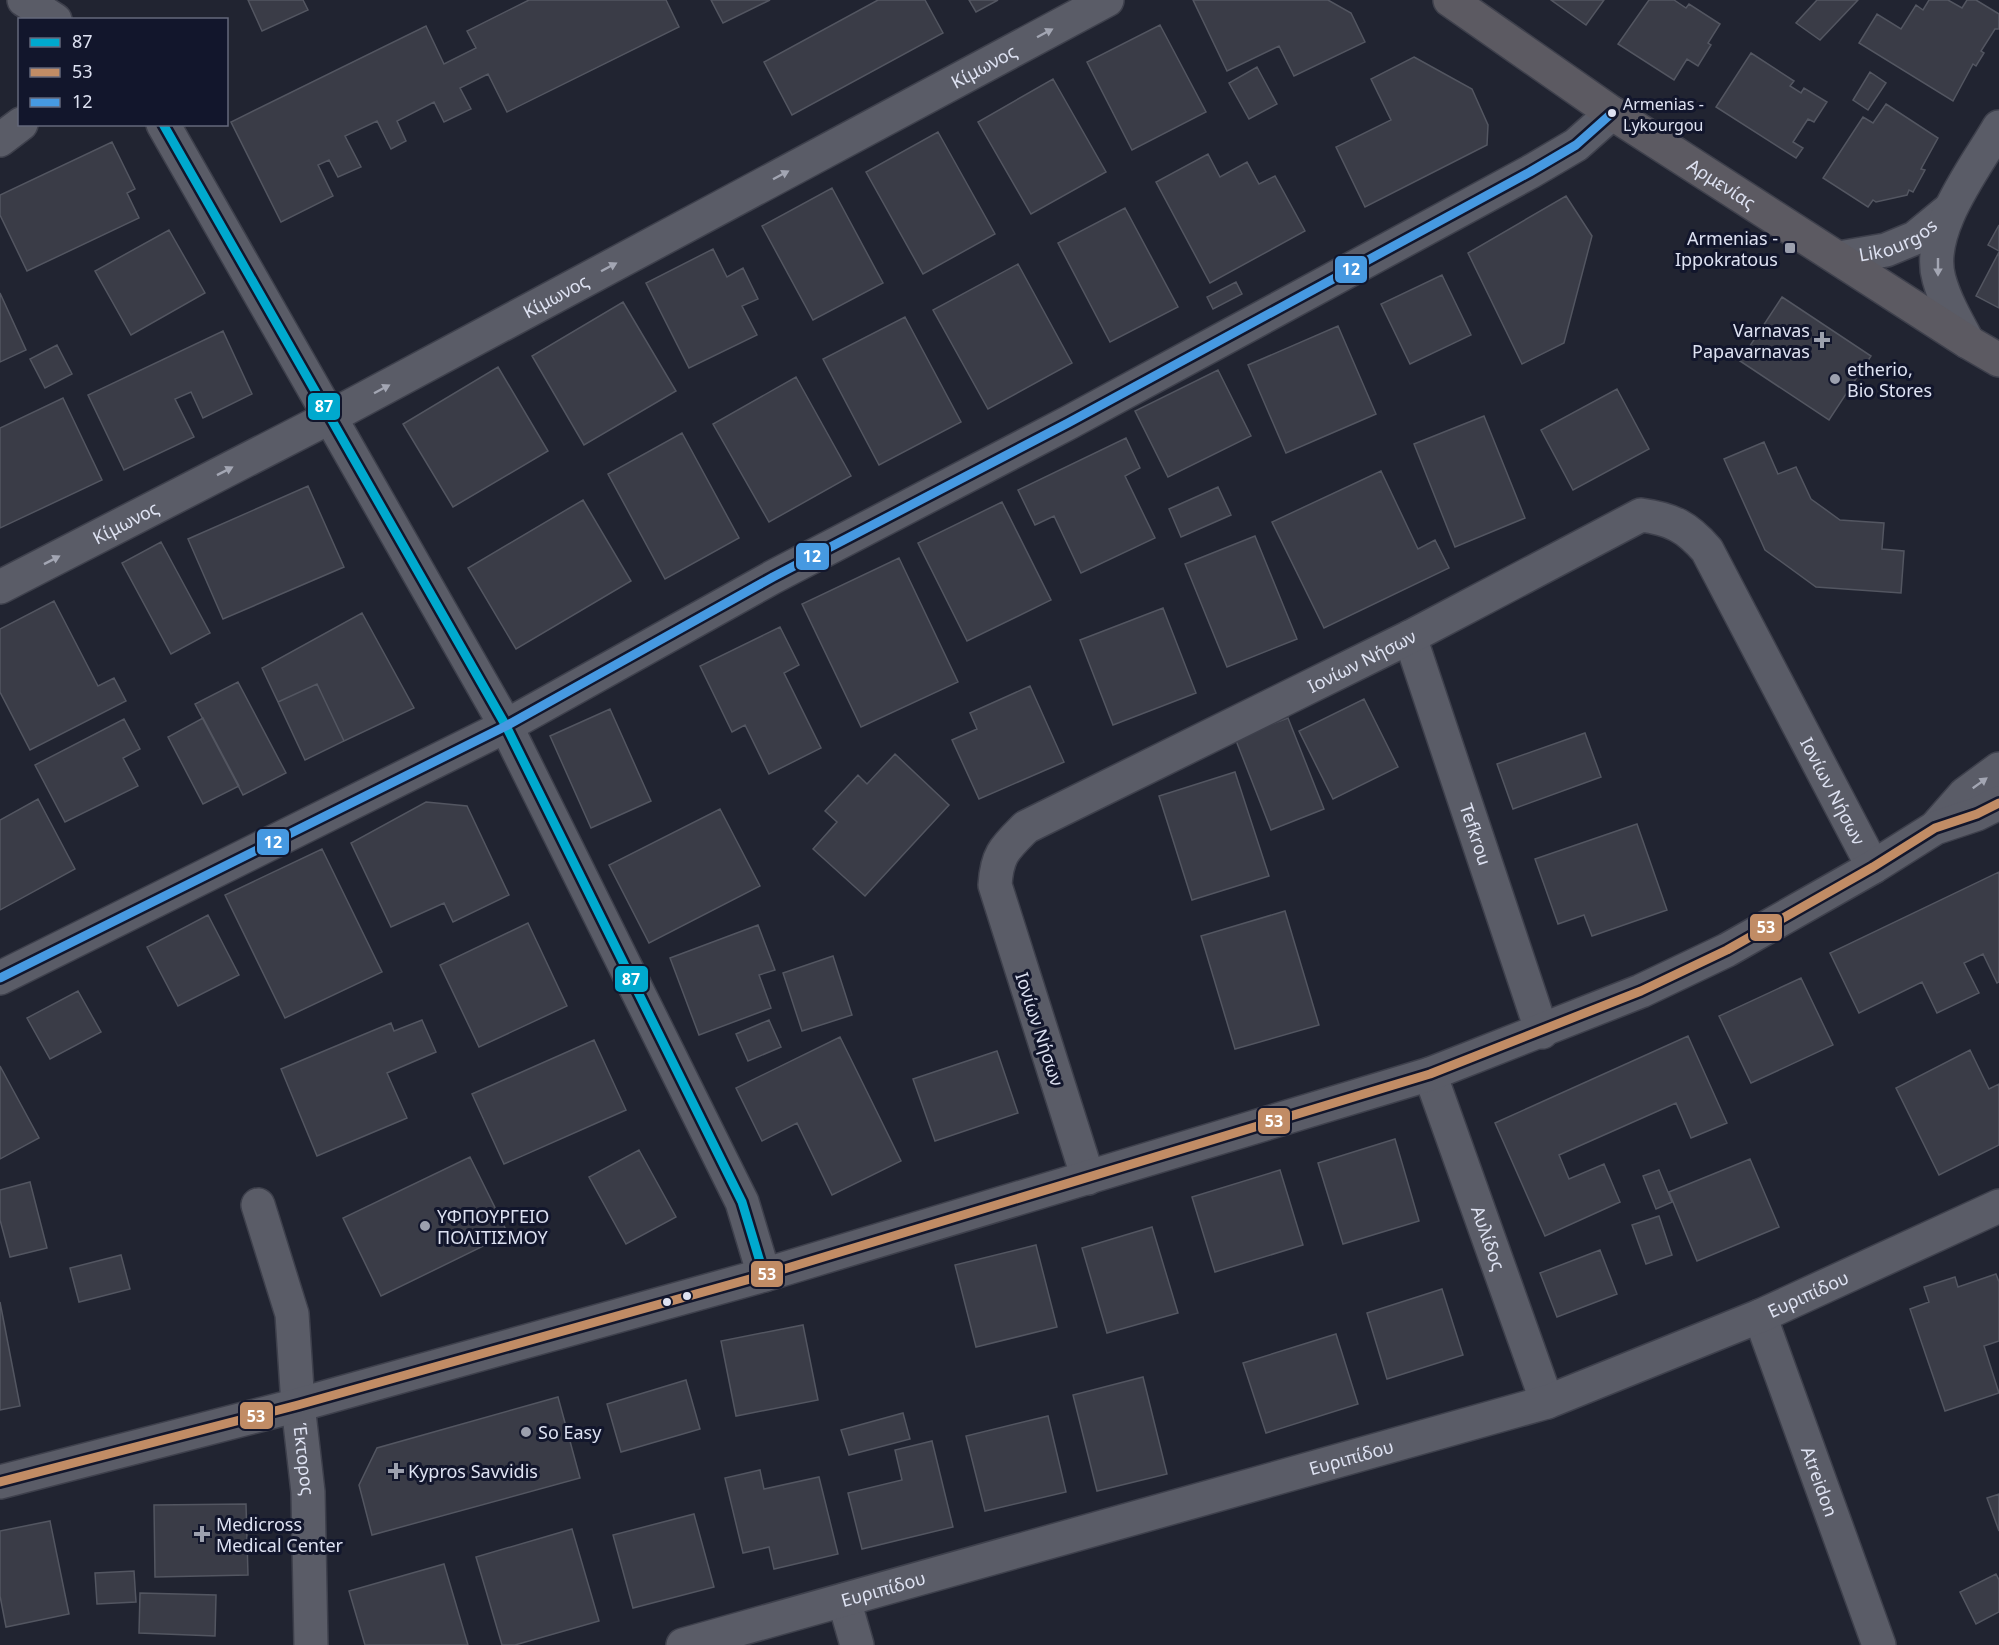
<svg xmlns="http://www.w3.org/2000/svg" width="1999" height="1645" font-family="'Noto Sans',sans-serif">
<style>
.building{fill:#3a3c47;stroke:#535661;stroke-width:1.5}
.lines{fill:none;stroke-linecap:round;stroke-linejoin:round}
.minor-casing{stroke:#3e404c;stroke-width:36}
.major-casing{stroke:#3e404c;stroke-width:36}
.minor{stroke:#5a5c67;stroke-width:33}
.major{stroke:#5c5a62;stroke-width:33}
.bus-1-casing{stroke:#12162c;stroke-width:14}
.bus-2-casing{stroke:#12162c;stroke-width:14}
.bus-3-casing{stroke:#12162c;stroke-width:14}
.bus-1{stroke:#00a9ce;stroke-width:9}
.bus-2{stroke:#c18c65;stroke-width:9}
.bus-3{stroke:#4699e1;stroke-width:9}
.oneway{fill:#a3a6b3}
.bus-dot{fill:#dee2f2;stroke:#12162c;stroke-width:2}
.poi-dot{fill:#9ca0ae;stroke:#12162c;stroke-width:2}
.labels{text-anchor:middle;dominant-baseline:central;stroke-width:6;stroke-linejoin:round;paint-order:stroke}
.bus-label{font-size:16px;fill:#dee2f2;stroke:#12162c;text-anchor:start}
.street-label{font-size:18px;fill:#dee2f2;stroke:#12162c}
.poi-label{font-size:18px;fill:#dee2f2;stroke:#12162c;text-anchor:start}
.line-badge{stroke:#12162c;stroke-width:2}
.badge-label{font-size:16px;text-anchor:middle;font-weight:bold;fill:#fff}
</style>
<rect width="100%" height="100%" fill="#212431"/>
<path class="building" d="M248,0H303L308,10L262,31Z
M529,0H666L679,27L507,112L488,74L460,88L471,109L444,122L434,102L397,121L406,141L391,149L377,121L345,136L361,167L338,177L329,160L318,165L333,196L281,222L231,122L426,26L444,64L476,48L467,31Z
M711,0H770L723,23Z
M878,0H925L943,33L792,115L764,62Z
M969,0H998L976,12Z
M1193,0H1328L1351,13L1365,42L1294,76L1279,46L1227,71Z
M1551,0H1604L1586,25Z
M1649,0H1674L1686,8L1689,4L1720,24L1708,43L1711,45L1698,66L1687,59L1674,80L1618,44Z
M1817,0H1858L1820,40L1796,23Z
M1929,0H1948L1962,8L1967,0H1976L1999,14V29H1995L1981,51L1984,53L1976,66L1973,64L1953,101L1859,43L1877,14L1901,29L1916,5L1923,10Z
M1160,25L1206,112L1132,150L1087,62Z
M1751,53L1794,81L1790,86L1801,93L1804,88L1827,102L1814,122L1808,119L1793,142L1803,148L1796,158L1716,107Z
M1414,57L1472,89L1488,125L1487,145L1365,207L1336,147L1391,120L1371,79Z
M1257,67L1277,104L1249,119L1229,83Z
M1870,72L1886,83L1868,110L1853,100Z
M1053,79L1106,172L1031,214L978,122Z
M1886,104L1938,138L1921,169L1925,170L1913,192L1909,190L1907,195L1876,202L1873,200L1868,207L1823,178L1863,117L1873,123Z
M938,132L995,234L923,274L866,172Z
M112,142L135,189L127,193L139,218L27,271L0,215V195Z
M1208,154L1220,177L1247,162L1259,184L1275,176L1305,231L1210,283L1156,182Z
M832,188L883,283L813,320L762,226Z
M1566,196L1592,236L1564,343L1522,364L1468,253Z
M1125,208L1178,307L1110,342L1058,243Z
M1999,225V251L1988,245Z
M169,230L205,293L131,335L95,271Z
M713,249L727,277L743,268L758,299L742,306L757,335L689,368L646,283Z
M1999,252V308L1976,296Z
M1018,264L1072,363L988,409L933,310Z
M1442,275L1471,335L1410,364L1381,304Z
M1236,282L1242,294L1213,309L1207,297Z
M0,293L26,350L0,362Z
M1782,297L1871,356L1829,420L1740,361Z
M623,302L676,391L584,445L532,356Z
M905,317L961,422L879,465L823,359Z
M1338,326L1376,414L1286,453L1248,365Z
M223,331L252,394L203,418L191,392L175,399L194,437L124,470L88,395Z
M57,345L72,374L45,388L30,359Z
M498,367L548,451L453,507L403,424Z
M1218,370L1251,436L1168,477L1135,411Z
M796,377L851,476L769,522L713,424Z
M1617,389L1649,449L1573,490L1541,430Z
M63,398L102,480L0,528V428Z
M1484,416L1525,518L1455,547L1414,444Z
M682,433L739,538L665,579L608,474Z
M1126,438L1140,468L1125,476L1155,538L1081,573L1054,516L1035,525L1018,490Z
M1764,442L1778,474L1796,467L1811,499L1840,520L1884,523L1882,549L1904,551L1901,593L1816,587L1765,550L1724,459Z
M1381,471L1418,549L1435,540L1449,568L1324,628L1272,522Z
M308,486L344,567L223,619L188,539Z
M1218,487L1231,515L1181,537L1169,509Z
M583,500L631,581L516,649L468,568Z
M1002,502L1051,600L967,641L918,543Z
M1255,536L1297,639L1227,667L1185,564Z
M161,542L210,633L171,654L122,563Z
M899,558L958,682L861,727L802,604Z
M54,601L98,686L114,678L126,701L30,750L0,692V629Z
M1163,608L1196,693L1113,725L1080,640Z
M362,613L414,708L344,741L317,684L278,702L262,668Z
M780,627L799,665L784,673L821,748L769,774L745,725L732,732L700,666Z
M238,682L286,773L243,795L195,704Z
M317,684L344,741L305,760L278,702Z
M1030,686L1064,762L979,799L952,740L977,729L970,713Z
M1364,699L1398,767L1333,799L1299,731Z
M610,709L651,801L591,828L550,736Z
M203,718L239,786L203,804L168,737Z
M1288,718L1324,809L1271,830L1235,738Z
M124,719L140,749L123,758L138,786L65,822L35,765Z
M1585,733L1601,777L1513,809L1497,764Z
M895,754L949,805L865,896L813,849L837,822L825,811L858,775L867,784Z
M1235,772L1269,876L1192,900L1159,796Z
M38,799L75,869L0,910V820Z
M426,802L467,806L509,895L453,922L444,903L391,927L351,843Z
M720,809L760,886L649,943L609,865Z
M1637,824L1667,910L1592,936L1584,915L1558,924L1535,859Z
M322,849L382,972L285,1018L225,895Z
M1999,872V982L1997,983L1983,954L1964,963L1979,993L1937,1013L1922,982L1859,1013L1830,953Z
M1285,911L1319,1025L1235,1049L1201,936Z
M208,915L239,975L178,1006L147,947Z
M528,923L567,1006L479,1047L440,965Z
M758,925L775,970L759,975L771,1008L699,1035L670,958Z
M833,956L852,1015L802,1031L783,973Z
M1801,978L1833,1045L1751,1083L1719,1016Z
M78,991L101,1032L50,1059L27,1018Z
M422,1020L436,1052L387,1073L407,1118L317,1156L281,1069L391,1023L394,1031Z
M769,1020L781,1047L748,1061L736,1034Z
M1688,1036L1727,1123L1691,1138L1676,1103L1559,1155L1569,1179L1604,1164L1620,1202L1545,1236L1495,1123Z
M840,1037L901,1161L832,1195L797,1123L762,1141L736,1088Z
M594,1040L626,1110L504,1164L472,1094Z
M1970,1050L1989,1089L1999,1084V1145L1939,1175L1896,1088Z
M997,1051L1018,1113L935,1141L913,1079Z
M0,1066L39,1138L0,1159Z
M1395,1139L1419,1221L1343,1244L1318,1163Z
M639,1150L676,1217L626,1244L589,1177Z
M470,1157L508,1234L381,1296L343,1218Z
M1750,1159L1779,1227L1697,1261L1669,1192Z
M1280,1170L1303,1245L1215,1272L1192,1197Z
M1659,1170L1672,1202L1656,1209L1643,1176Z
M30,1182L47,1248L10,1257L0,1220V1190Z
M1659,1216L1672,1255L1646,1264L1632,1225Z
M1152,1227L1178,1313L1107,1333L1082,1248Z
M1036,1245L1057,1327L976,1347L955,1265Z
M1600,1250L1617,1294L1557,1317L1540,1273Z
M121,1255L130,1289L79,1302L70,1268Z
M1996,1274L1999,1282V1341L1984,1346L1999,1393L1945,1411L1910,1309L1929,1302L1924,1287L1955,1277L1958,1287Z
M1442,1289L1463,1355L1387,1379L1367,1313Z
M0,1302L20,1406L0,1410Z
M803,1325L818,1400L736,1416L721,1341Z
M1336,1334L1358,1404L1266,1433L1243,1363Z
M1143,1377L1167,1474L1097,1491L1073,1395Z
M686,1380L700,1429L621,1452L607,1404Z
M558,1397L580,1478L372,1535L359,1485L377,1448Z
M903,1413L910,1439L849,1455L841,1430Z
M1048,1416L1066,1492L985,1511L966,1436Z
M932,1441L953,1527L862,1549L848,1493L902,1480L895,1450Z
M760,1470L764,1489L819,1477L838,1554L774,1569L769,1547L743,1553L725,1478Z
M1999,1494V1531L1987,1498Z
M246,1504L248,1575L155,1577L154,1505Z
M694,1514L714,1587L633,1608L613,1535Z
M50,1521L69,1614L6,1627L0,1596V1531Z
M572,1529L599,1621L515,1645H502L476,1557Z
M444,1564L468,1645H365L349,1591Z
M134,1571L136,1602L97,1604L95,1573Z
M1996,1574L1999,1580V1612L1976,1624L1960,1592Z
M140,1593L216,1595L215,1636L139,1633Z"/>
<g class="lines">
<g class="minor-casing">
<g id="minor">
<path d="M24,0L55,20"/>
<path d="M163,124L506,726L742,1202L764,1275"/>
<path d="M0,140L21,124"/>
<path id="s1" d="M1839,258L1886,250L1915,238L1949,210"/>
<path d="M1968,342C1957,322 1945,301 1939,279C1925,231 1976,167 1999,127"/>
<path id="s2" d="M0,587L330,417L1107,0"/>
<path id="s3" d="M1410,637L1542,1032"/>
<path d="M1936,827L1965,794L1999,769"/>
<path d="M0,978L506,726L773,577L1068,423L1530,172L1576,145L1612,113"/>
<path id="s4" d="M1430,1074L1547,1402"/>
<path id="s5" d="M1088,1178L995,885C997,854 1005,848 1026,827L1410,637L1641,515C1672,519 1687,527 1707,550L1873,867"/>
<path id="s6" d="M258,1205L292,1314L298,1405L308,1492L311,1645"/>
<path id="s7" d="M1760,1316L1879,1645"/>
<path d="M0,1482L298,1405L764,1275L1430,1074L1641,991L1727,950L1873,867L1935,828L1977,814L1999,803"/>
<path d="M844,1600L857,1645"/>
<path id="s8" d="M683,1645L1547,1402L1760,1316L1999,1206"/>
</g>
</g>
<g class="major-casing">
<g id="major">
<path id="s9" d="M1450,0L1612,113L1968,342L1999,360"/>
</g>
</g>
<use href="#minor" class="minor"/>
<use href="#major" class="major"/>
<g class="bus-1-casing">
<path id="bus-1" d="M163,124L506,726L742,1202L764,1275"/>
</g>
<g class="bus-2-casing">
<path id="bus-2" d="M0,1482L298,1405L764,1275L1430,1074L1641,991L1727,950L1873,867L1935,828L1977,814L1999,803"/>
</g>
<g class="bus-3-casing">
<path id="bus-3" d="M0,978L506,726L773,577L1068,423L1530,172L1576,145L1612,113"/>
</g>
<use href="#bus-1" class="bus-1"/>
<use href="#bus-2" class="bus-2"/>
<use href="#bus-3" class="bus-3"/>
</g>
<defs><path id="oneway-solid" d="M-6-.8H1V-3.2L6.5 0L1 3.2V.8H-6Z" transform="scale(1.5)"/></defs>
<g class="oneway">
<use href="#oneway-solid" transform="translate(1045 33) rotate(-28)"/>
<use href="#oneway-solid" transform="translate(781 175) rotate(-28)"/>
<use href="#oneway-solid" transform="translate(609 267) rotate(-28)"/>
<use href="#oneway-solid" transform="translate(1938 267) rotate(90)"/>
<use href="#oneway-solid" transform="translate(382 389) rotate(-28)"/>
<use href="#oneway-solid" transform="translate(225 471) rotate(-27)"/>
<use href="#oneway-solid" transform="translate(52 560) rotate(-27)"/>
<use href="#oneway-solid" transform="translate(1980 783) rotate(-36)"/>
</g>
<g class="bus-dot">
<circle cx="1612" cy="113" r="5"/>
<circle cx="687" cy="1296" r="5"/>
<circle cx="667" cy="1302" r="5"/>
</g>
<g class="poi-dot">
<rect x="1784" y="242" width="12" height="12" rx="3"/>
<path d="M1819 331h6v6h6v6h-6v6h-6v-6h-6v-6h6z"/>
<circle cx="1835" cy="379" r="6"/>
<circle cx="425" cy="1226" r="6"/>
<circle cx="526" cy="1432" r="6"/>
<path d="M393 1462h6v6h6v6h-6v6h-6v-6h-6v-6h6z"/>
<path d="M199 1525h6v6h6v6h-6v6h-6v-6h-6v-6h6z"/>
</g>
<g class="labels">
<g class="bus-label">
<text x="1623" y="104">Armenias -<tspan x="1623" dy="21">Lykourgou</tspan></text>
</g>
<g class="street-label">
<text stroke="none"><textPath href="#s2" startOffset="1113">Κίμωνος</textPath></text>
<text stroke="none"><textPath href="#s9" startOffset="328">Αρμενίας</textPath></text>
<text stroke="none"><textPath href="#s1" startOffset="62">Likourgos</textPath></text>
<text stroke="none"><textPath href="#s2" startOffset="627">Κίμωνος</textPath></text>
<text stroke="none"><textPath href="#s2" startOffset="141">Κίμωνος</textPath></text>
<text stroke="none"><textPath href="#s5" startOffset="750">Ιονίων Νήσων</textPath></text>
<text stroke="none"><textPath href="#s5" startOffset="1414">Ιονίων Νήσων</textPath></text>
<text stroke="none"><textPath href="#s3" startOffset="208">Tefkrou</textPath></text>
<text transform="translate(1040 1029) rotate(72)">Ιονίων Νήσων</text>
<text stroke="none"><textPath href="#s4" startOffset="174">Αυλίδος</textPath></text>
<text stroke="none"><textPath href="#s8" startOffset="1180">Ευριπίδου</textPath></text>
<text stroke="none"><textPath href="#s8" startOffset="694">Ευριπίδου</textPath></text>
<text stroke="none"><textPath href="#s6" startOffset="260">Έκτορος</textPath></text>
<text stroke="none"><textPath href="#s7" startOffset="176">Atreidon</textPath></text>
<text stroke="none"><textPath href="#s8" startOffset="208">Ευριπίδου</textPath></text>
</g>
<g class="poi-label">
<text x="1778" y="238" text-anchor="end">Armenias -<tspan x="1778" dy="21">Ippokratous</tspan></text>
<text x="1810" y="330" text-anchor="end">Varnavas<tspan x="1810" dy="21">Papavarnavas</tspan></text>
<text x="1847" y="369">etherio,<tspan x="1847" dy="21">Bio Stores</tspan></text>
<text x="437" y="1216">ΥΦΠΟΥΡΓΕΙΟ<tspan x="437" dy="21">ΠΟΛΙΤΙΣΜΟΥ</tspan></text>
<text x="538" y="1432">So Easy</text>
<text x="408" y="1471">Kypros Savvidis</text>
<text x="216" y="1524">Medicross<tspan x="216" dy="21">Medical Center</tspan></text>
</g>
</g>
<g class="line-badge">
<rect x="1334" y="255" width="34" height="29" rx="6" fill="#4699e1"/>
<rect x="307" y="392" width="34" height="29" rx="6" fill="#00a9ce"/>
<rect x="795" y="542" width="35" height="29" rx="6" fill="#4699e1"/>
<rect x="256" y="828" width="34" height="28" rx="6" fill="#4699e1"/>
<rect x="1749" y="913" width="34" height="29" rx="6" fill="#c18c65"/>
<rect x="614" y="965" width="35" height="28" rx="6" fill="#00a9ce"/>
<rect x="1257" y="1107" width="34" height="28" rx="6" fill="#c18c65"/>
<rect x="750" y="1260" width="34" height="28" rx="6" fill="#c18c65"/>
<rect x="239" y="1401" width="35" height="29" rx="6" fill="#c18c65"/>
</g>
<g class="badge-label">
<text x="1351" y="275">12</text>
<text x="324" y="412">87</text>
<text x="812" y="562">12</text>
<text x="273" y="848">12</text>
<text x="1766" y="933">53</text>
<text x="631" y="985">87</text>
<text x="1274" y="1127">53</text>
<text x="767" y="1280">53</text>
<text x="256" y="1422">53</text>
</g>
<rect x="18" y="18" width="210" height="108" fill="#12162c" stroke="#64687b" stroke-width="1.5"/>
<rect x="30" y="38" width="30" height="9" fill="#00a9ce" stroke="#64687b" stroke-width="1.5"/>
<text x="72" y="48" font-size="18" fill="#dee2f2">87</text>
<rect x="30" y="68" width="30" height="9" fill="#c18c65" stroke="#64687b" stroke-width="1.5"/>
<text x="72" y="78" font-size="18" fill="#dee2f2">53</text>
<rect x="30" y="98" width="30" height="9" fill="#4699e1" stroke="#64687b" stroke-width="1.5"/>
<text x="72" y="108" font-size="18" fill="#dee2f2">12</text>
</svg>
